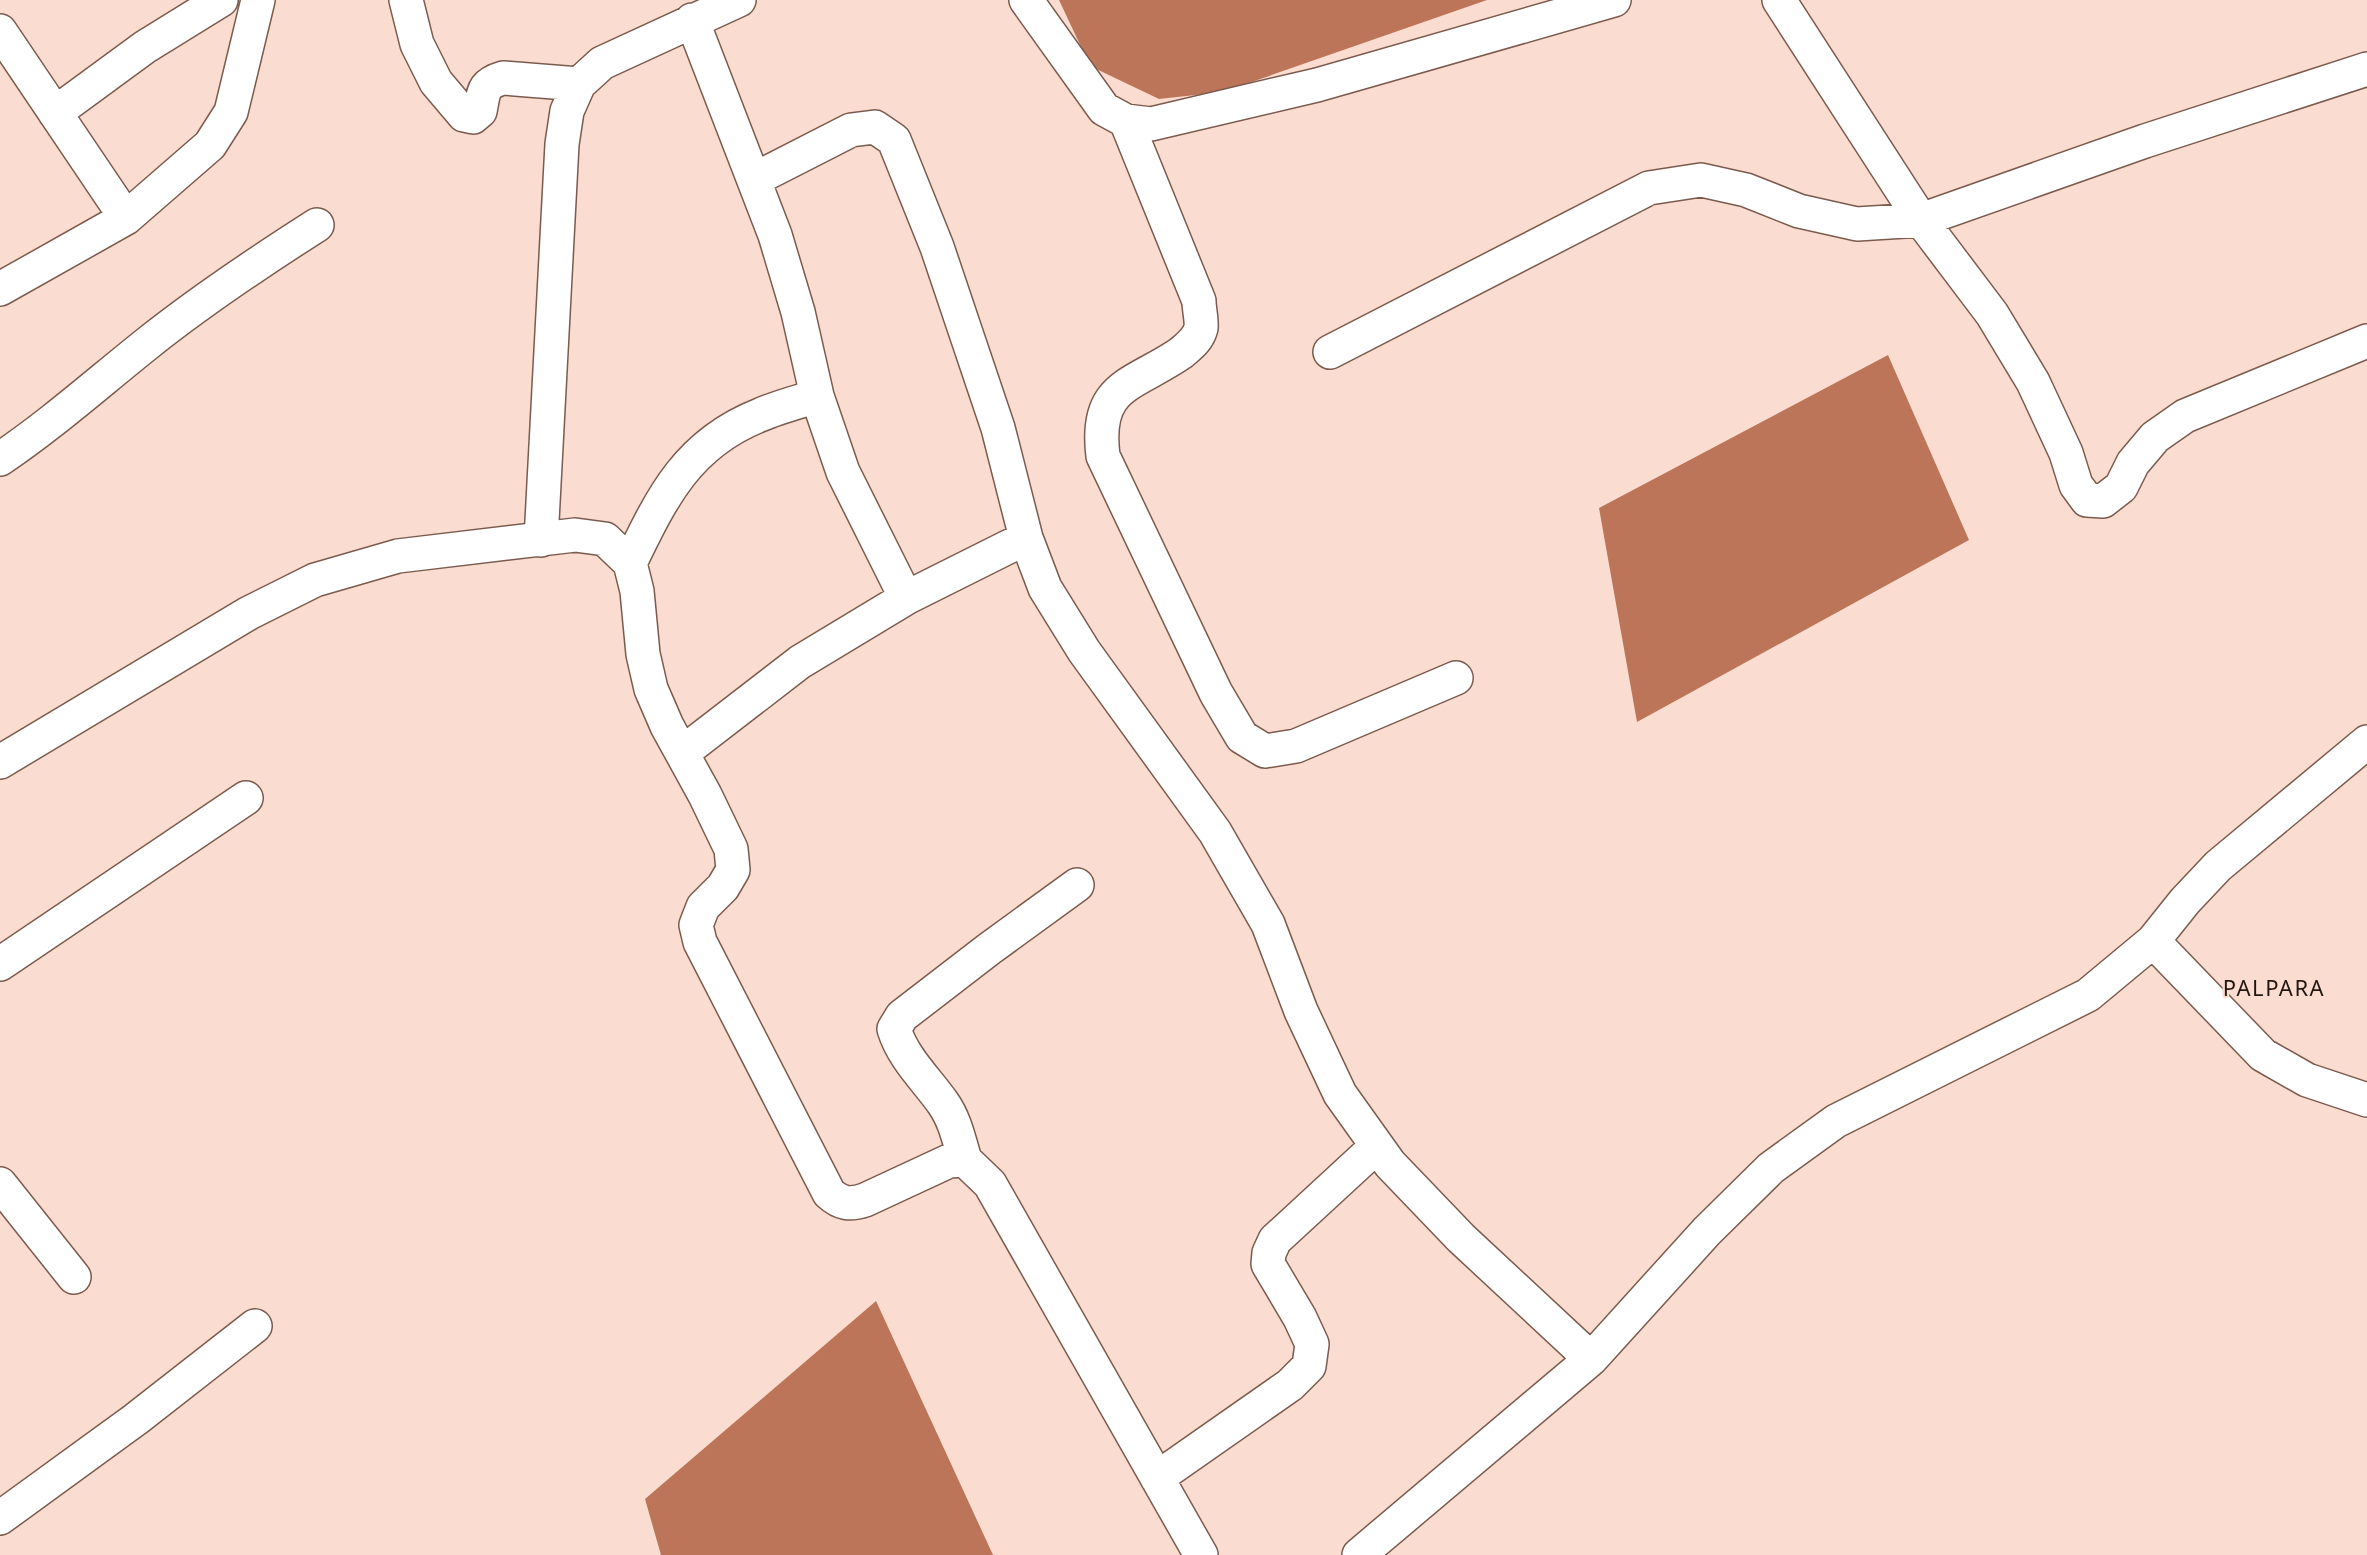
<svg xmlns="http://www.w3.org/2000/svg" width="2367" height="1555" font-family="'Noto Sans',sans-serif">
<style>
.water{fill:#bd7559}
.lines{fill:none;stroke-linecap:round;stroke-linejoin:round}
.street-casing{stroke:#7b5b4e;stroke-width:36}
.street{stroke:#fff;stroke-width:33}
.labels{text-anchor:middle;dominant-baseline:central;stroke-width:4.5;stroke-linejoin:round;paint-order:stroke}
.neighbourhood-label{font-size:22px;letter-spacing:1.5px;fill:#231611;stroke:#fbdcd0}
</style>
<rect width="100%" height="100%" fill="#fbdcd0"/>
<path class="water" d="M1059,0H1487L1223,92L1159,99L1090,66Z
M1888,355L1969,540L1637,722L1599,508Z
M876,1301L993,1555H661L645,1499Z"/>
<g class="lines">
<g class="street-casing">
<path id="street" d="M406,0L417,44L436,82L464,115L473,117L480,111C484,92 482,84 503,78L579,84
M1026,0L1104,109L1126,121L1151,124L1317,85L1614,0
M1779,0L1921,220L1992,314L2033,382L2066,453L2076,485L2087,500L2103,501L2121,487L2133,463L2155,437L2185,416L2367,341
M692,20L775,235L798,312L817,396L843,472L906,598
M0,31L126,218L0,289
M55,113L145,47L221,0
M1126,121L1199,301C1199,309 1202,321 1201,328C1198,340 1189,346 1181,353C1133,386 1094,384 1103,456L1216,693L1242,737L1265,751L1296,746L1456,678
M755,179L851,130L875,127L894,140L937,247L998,428L1026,538L1045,588L1084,651L1215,832L1268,924L1301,1011L1340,1094L1390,1164L1461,1238L1591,1359
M126,218L210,145L231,112L258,0
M1330,352L1649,188L1701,180L1746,190L1799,211L1857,224L1921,220L2145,141L2367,69
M0,459C52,424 99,382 148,343C202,300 259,262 317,225
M541,540L562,144L567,111L579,84L602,63L739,0
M630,563C662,497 687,444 760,415C778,407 798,402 817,396
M682,753L800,662L906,598L1026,538
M0,762L249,613L315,580L398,556L575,535L605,539L630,563L637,591L643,654L651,689L667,726L705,795L731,849L733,870L723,887L703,907L696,925L700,942L829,1193C841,1204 850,1205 865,1200L949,1161L965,1160L990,1184L1201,1555
M2153,941L2263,1055L2307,1080L2367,1100
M0,964L246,798
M965,1160C959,1140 955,1120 943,1103C926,1079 903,1058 894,1029L902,1016L989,949L1077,885
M0,1184L74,1277
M1157,1478L1290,1385L1309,1366L1312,1344L1300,1318L1268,1264L1269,1253L1275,1240L1377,1146
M0,1518L136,1419L255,1326
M1359,1555L1591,1359L1707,1231L1771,1168L1836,1121L2088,995L2153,941L2185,901L2218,866L2367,742"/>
</g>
<use href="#street" class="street"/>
</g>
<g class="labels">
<g class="neighbourhood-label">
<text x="2274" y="987">PALPARA</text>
</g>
</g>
</svg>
